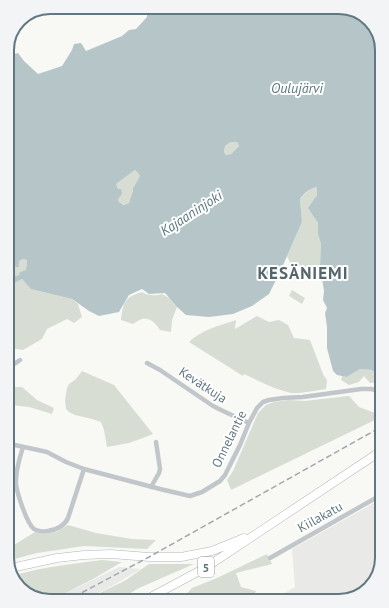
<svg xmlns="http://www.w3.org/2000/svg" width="389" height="608" font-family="'PT Sans',sans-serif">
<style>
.built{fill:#e9e9e8}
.green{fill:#d8ddd4}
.water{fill:#b6c6c8;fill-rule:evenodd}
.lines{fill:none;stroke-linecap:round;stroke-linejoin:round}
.highway-casing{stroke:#b1b7ba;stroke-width:9}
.street{stroke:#c0c6c9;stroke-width:4.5}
.highway{stroke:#fff;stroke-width:8}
.rail{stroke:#9fa9ad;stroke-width:1.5;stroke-dasharray:6 3;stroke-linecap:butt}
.labels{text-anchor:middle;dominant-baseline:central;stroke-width:4;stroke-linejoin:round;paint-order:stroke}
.shield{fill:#fff;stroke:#91a0a7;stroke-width:1}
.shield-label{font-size:12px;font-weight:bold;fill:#627881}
.street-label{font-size:13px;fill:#627881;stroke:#fff}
.water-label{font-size:14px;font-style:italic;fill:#5d777c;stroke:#fff}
.district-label{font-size:17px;font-weight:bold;letter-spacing:1px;fill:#54656c;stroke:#fff}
.rim{fill:none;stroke:#627881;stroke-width:2}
</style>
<rect width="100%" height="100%" fill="#f8f8f5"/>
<path class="built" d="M381,499L382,560L375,582L358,596L276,598L295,587L292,549Z
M119,567L141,569L105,590L82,600L50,601Z"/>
<path class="green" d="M231,142H237L239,146L231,154L226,155L224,152L225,146Z
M135,170L138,173L140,176L133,188L134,192L130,199L129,203L125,205L119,202L118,199L121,196L116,184Z
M312,187H317V195L309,208L318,223V234L321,244L320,265C311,268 300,268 291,265L287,256L302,222L300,199Z
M25,258L27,261L26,270L19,275L15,276L11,272L9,268L10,267L18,264C19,260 21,259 25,258Z
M22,279L32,289L72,299L78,304L82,317L74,323L67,319L47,329L42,339L23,350L10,348L9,286Z
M292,290L305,298L302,304L289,296Z
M142,292C148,296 156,296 162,294L169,298L177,307L172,320L171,332L160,330C156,324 151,317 142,319C139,320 136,322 133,324L121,320C123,302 125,297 142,292Z
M257,316L269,322L279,320L288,325L294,338L310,340L323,374L327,380L326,389C318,390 299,394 292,393C275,390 259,381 244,374L243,376L189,342C203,329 218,326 236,320L235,329Z
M360,369L372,370L377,374L378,382L370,383L364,376L359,382L349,385L341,380L342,376L347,377Z
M82,371L114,385L153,434L143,438L129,443L107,447L104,430L101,422L92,419L75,415L69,412L66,409L65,400L67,388L69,384L76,379Z
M10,387H22L37,400L54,408L52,414L29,407L11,405L10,406Z
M349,396L359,407L375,413L381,412V417L231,490L227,480L233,471L258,413L266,405L274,402L289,400L304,401Z
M68,525L96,533L132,539L156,540L147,549L84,546L37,553L11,560V543L14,545L35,532L44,534L56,532Z
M267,554L272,564L236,573L241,587L256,591L253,598L181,599L192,588L217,578Z
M102,560L122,562L93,579L50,601H48L26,594L12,577V576C41,567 72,564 102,560Z
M149,564H194L139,588L118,600H86L126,580Z"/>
<path class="water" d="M147,7H342L363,14L377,31L380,377L372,370L360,369L347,377L337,375L333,371L327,348V327L325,313L327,308L323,300L324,291L320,265L321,244L318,234V223L308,208L317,195V187C309,188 305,193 300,199L302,222L280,272L269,294L252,306L233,314L209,317L186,315L177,307L165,293L149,294L142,289L129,295L119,312L99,316L89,311L72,299L31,289L22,279L9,286V270L11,272L14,273L15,276L19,275L20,272L26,270L27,261L25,259C20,259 18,261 19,267H16L14,265L9,268L7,67L9,65V55L18,53L24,61L38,74L62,66L72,50L74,44L81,43L86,51L122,36L129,30L136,29L147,17ZM231,142H237L239,146L231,154L226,155L224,152L225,146ZM135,170L138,173L140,176L133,188V192L130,199L129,203L124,205L119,202L118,199L121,196L122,192L121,189H118L116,184Z"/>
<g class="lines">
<g class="highway-casing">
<path id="highway" d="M11,568L57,558L84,555L111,554L149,557H181L212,551L244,538
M147,599L205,568L381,451"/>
</g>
<path class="street" d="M147,363L160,370L213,406L223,411L249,423
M10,367L20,360
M10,444L38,450L47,452L66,462L84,469L160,489L190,496L202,492L220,481L225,475L240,445L249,423L257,408L263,402L269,400L283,398L303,397L361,389H371L380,391
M23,447C20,457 16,469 16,480C15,489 27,524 34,529C37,531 44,532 48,531C57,530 65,525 68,518L84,469
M151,487L159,473L160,469L156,442
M270,558L381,495"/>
<use href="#highway" class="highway"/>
<path class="rail" d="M66,601L149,557L381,427"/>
</g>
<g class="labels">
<rect class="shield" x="198" y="557" width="16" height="20" rx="3"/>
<g class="shield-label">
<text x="206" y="567">5</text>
</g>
<g class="street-label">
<text transform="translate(203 385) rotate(33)">Kevätkuja</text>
<text transform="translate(229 439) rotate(-64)">Onnelantie</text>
<text transform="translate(320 517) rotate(-29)">Kiilakatu</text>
</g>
<g class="water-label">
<text x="297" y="88">Oulujärvi</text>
<text transform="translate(191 213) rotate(-33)">Kajaaninjoki</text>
</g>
<g class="district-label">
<text x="303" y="273">KESÄNIEMI</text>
</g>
</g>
<path d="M0 0H389V608H0ZM50 14H339A36 36 0 0 1 375 50V558A36 36 0 0 1 339 594H50A36 36 0 0 1 14 558V50A36 36 0 0 1 50 14Z" fill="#f2f4f5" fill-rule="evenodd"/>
<path class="rim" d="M50 14H339A36 36 0 0 1 375 50V558A36 36 0 0 1 339 594H50A36 36 0 0 1 14 558V50A36 36 0 0 1 50 14Z"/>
</svg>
